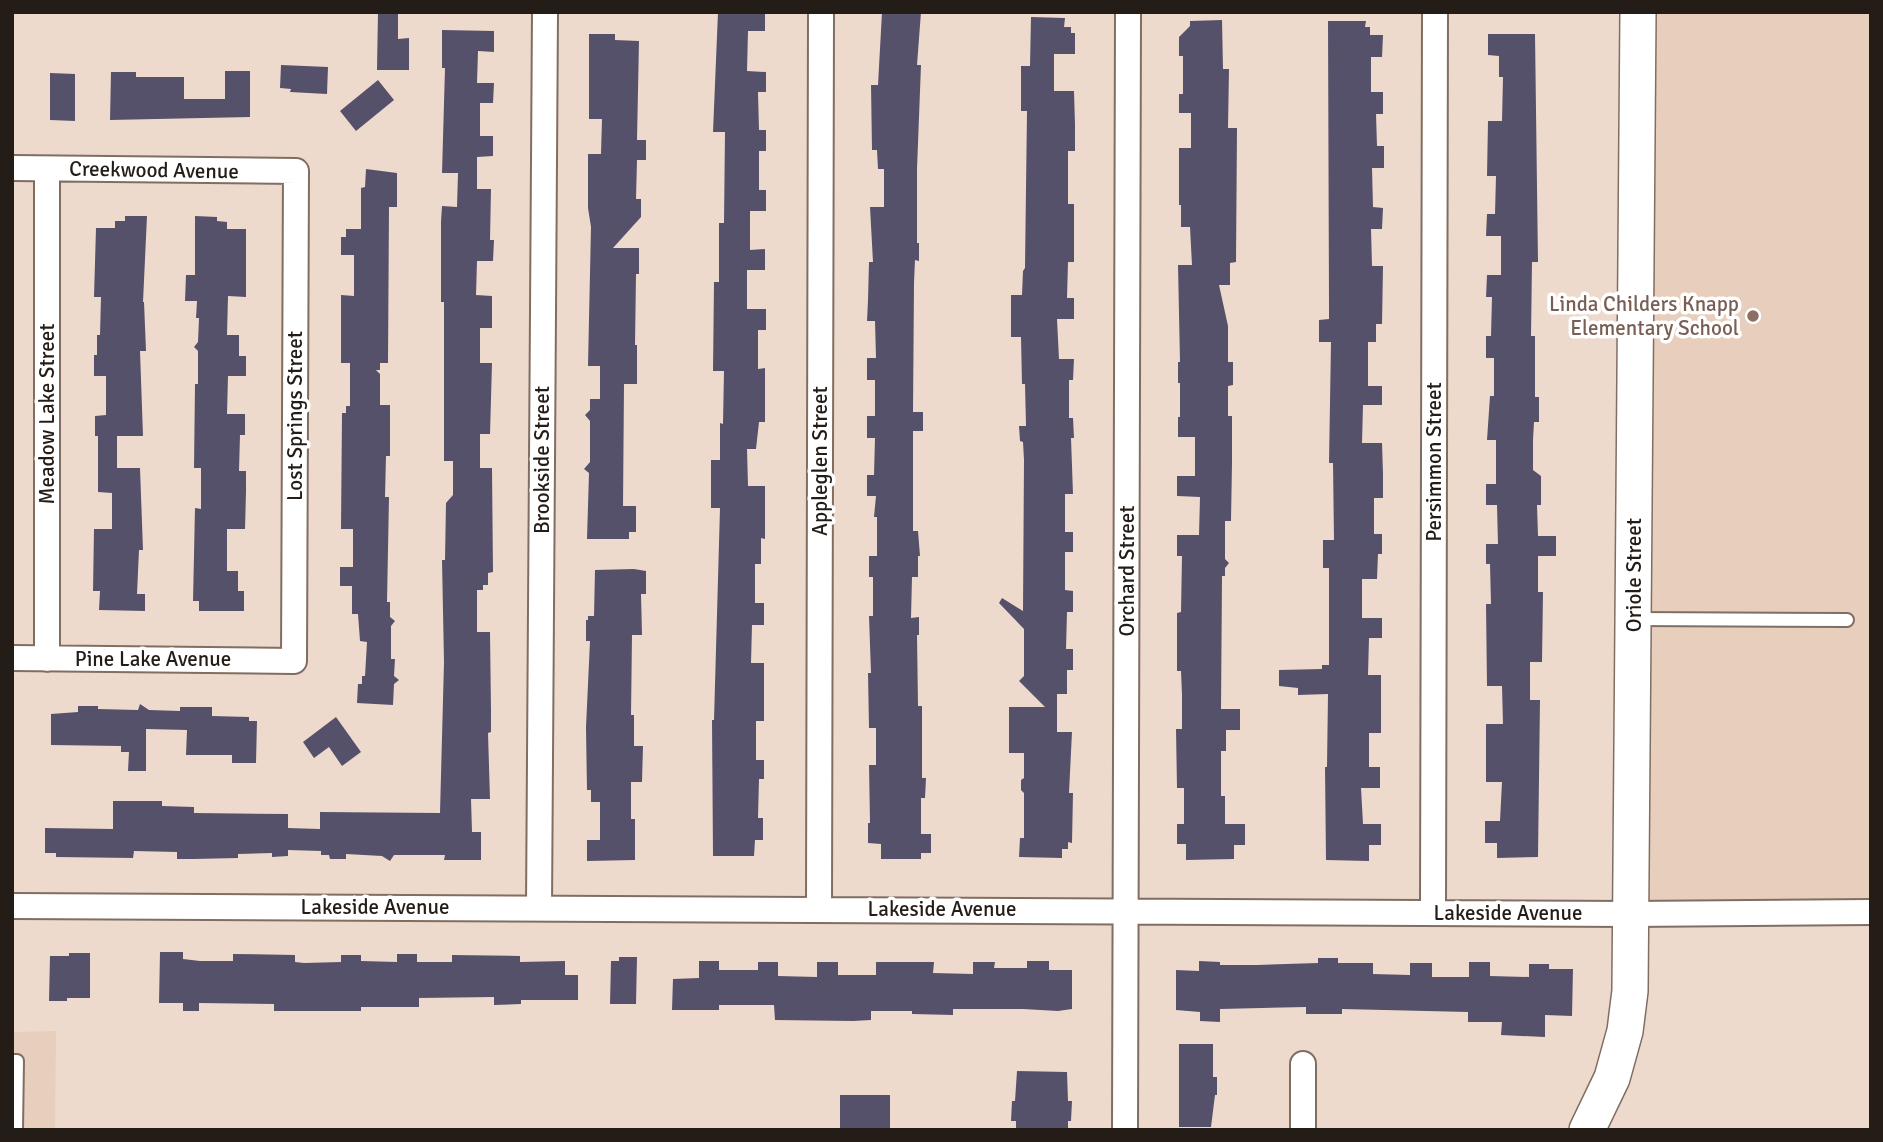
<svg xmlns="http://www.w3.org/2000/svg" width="1883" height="1142" font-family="Signika,sans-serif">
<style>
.built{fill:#e8cebc}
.building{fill:#56516b}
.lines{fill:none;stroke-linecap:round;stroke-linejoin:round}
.lane-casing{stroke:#806e62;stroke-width:16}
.street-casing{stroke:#806e62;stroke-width:28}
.secondary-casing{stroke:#806e62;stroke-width:38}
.lane{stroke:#fff;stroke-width:12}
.street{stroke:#fff;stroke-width:24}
.secondary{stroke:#fff;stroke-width:35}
.education-dot{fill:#8d6e63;stroke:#fff;stroke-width:2.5}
.labels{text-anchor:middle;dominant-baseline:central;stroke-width:7;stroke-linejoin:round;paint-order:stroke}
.street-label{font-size:21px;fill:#231c17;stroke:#fff}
.education-label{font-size:21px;fill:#785e54;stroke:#fff;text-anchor:end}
</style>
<rect width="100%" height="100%" fill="#eedacc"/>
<path class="built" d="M1638,12H1871V912L1631,914Z
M56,1031L55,1130H12V1032Z"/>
<path class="building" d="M378,12H398V39L409,38V70H377Z
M718,12H765V31H748L747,71L766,72V92H758L759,130H766V151H759V190H766V211H750V250L765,249V270H747V309H766V330H758V369L765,368V422H759L756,449H747L748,486H765V539L761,538V564H755V603H764V625H752L751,663H764V721H756V760H764V779H759L758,818H763V840H755L754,856H713L712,720H714L720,508H711V460H720V423L723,424L724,371H713L714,282H719V223H724L725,132H713Z
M882,12H921L917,65H921L917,169V243H919V261L915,260L914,283L913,412H923V431H913V531H918L920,556H918V577H912L911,618L919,617V635H917L918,706H922V778H926L925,798H921V834H931V853H921V859H881V844L868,843V823H870L869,765H876V728H869L868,673H871L869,616H873V577H869V556H877V517H874L876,496H867V475H874L875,438H867V416H875V380H867V358H876L875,321H867L868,300L869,262H873L870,207H884V169H878L877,150H872L871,85H878Z
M1031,17L1065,18L1064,27H1071V33H1075V54H1054V91H1074L1075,125V151H1068V204H1074V262H1068L1067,298H1074V319H1057L1059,359H1074L1073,380H1069V418H1073L1074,438H1071L1073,494H1065V532H1073V552H1065V590L1073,591V612H1067L1066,649H1073V670H1067V694H1057V732H1072L1069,793H1073L1072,843L1068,842V849H1062V858L1019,857L1020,838H1024V793L1021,790V780L1024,778V753H1009V707H1045L1019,681L1024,676V629L999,603L1002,598L1023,611L1024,460L1023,442L1020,441L1019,426H1026L1025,384H1022L1021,337H1011V295H1022L1023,271L1025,268L1027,111H1021V66H1030Z
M1222,20L1223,69H1229L1228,128H1237L1236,262L1230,263V285H1219L1228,326V362H1233V385L1228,386V416H1232V463L1231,521H1225V559L1229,563L1225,568V576H1222L1221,709H1240V730H1226V751H1221V796H1225V824H1245V845H1234V859L1186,860V844H1177V824H1184V788H1177L1176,729H1182V695L1181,671H1177V613L1181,612L1182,556H1177V535H1199L1200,497L1177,496V476H1195V437H1178V417H1180V383H1178V362H1180L1178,265H1192L1190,227H1181V205H1179V148H1191V113H1179V94H1183V56H1179V37L1190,26V21Z
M1328,21H1366L1365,27H1370V35H1383L1382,57H1371V92H1383V114H1376L1377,146H1384V168H1372L1373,207L1383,208L1382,229H1371L1372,266H1383L1382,324H1376V342H1368V386H1382V405H1363L1362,443H1382L1383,474V498H1374V534H1382V554H1378L1377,579H1362V618H1382V638H1369L1368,675H1381V733H1369V767H1380V788H1361L1363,824H1381V845H1369V861L1326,860L1325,767H1327L1328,694L1298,695V688L1279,686V670L1322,669V665H1329V568H1323V540H1334L1333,463H1329L1331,342H1319V320L1329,319V303Z
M442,30L494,31V52L478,51L477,83H494L493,103H480V136H493V156L477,157V189H491L490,240H494L493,261H477L476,295L492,296V328H480V363H492L490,434H480V468H492L493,572L488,573V585H483V590H477V632H490L491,711V732L488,733L490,799H471L472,832H481V860H444L445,855H394L390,861L382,856L346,854V859H330L329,855H321V851L288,850V856L272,857V853L238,854V858L194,859H177V852L134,851L133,858L56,857V853H45V828L113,829V801H162V806L194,807V813L288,814V828L320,829V812L440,813L444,662L442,560H445L446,503L453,495V461H444V302H441V222L442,206L457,207L458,173H442L445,68H442Z
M589,34H615V40L639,41L637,140H646V160H637L636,199H641V217L613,248H639V274H636L635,345H637V384H624L623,506H636V532H629V539H587L589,473L584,469L590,462V421L585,415L590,410V399H600V366H588L591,227L588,208V154H601L602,119H589Z
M1488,34H1535L1538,262H1532L1531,336H1535V397H1539V422H1534L1533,440V470L1541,476V505H1537L1538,536H1556V556H1538V592H1543L1542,662H1530V700H1540L1538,857L1497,858V843H1485V821H1500L1502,782H1486V724H1503L1502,686H1487L1486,604H1491L1490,564H1486V544H1498L1497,505H1486V484H1496V440H1487L1490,396H1494V358H1486V336H1491L1492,297H1486L1487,275H1501V236H1486L1487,214H1495L1496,176H1487L1488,121H1502L1503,77H1499V56L1488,55Z
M281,65L328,67L327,94L290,92L291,89L280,88Z
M225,71H250V117L110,120L111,72H136V77H184V99H225Z
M50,73L75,74V121L50,120Z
M378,80L394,100L356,131L340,111Z
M366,169L397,173V207H389L388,363H380V370H376L380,374V405H390V456H386L385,497H389L387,602H390V617L395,621L391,626V659H395L394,676L399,680L394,684L393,705L357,703L358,684H362V676H365L367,642L360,641L358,614H352V586H340V567H353V529H341L342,413H346V406H350V363H341V295L354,296V255H341V237H346V229H361V188L365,187Z
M125,216H147L143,302H144L146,351H140L143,436H117V468H140L143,550H139L137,594H145V611L99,610L100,591H93L94,529H112V493L98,492V436H95V416L106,415V376H94V355H97V335H100L101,297H94L96,228H115V221H125Z
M195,216L217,217V221L227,222V229H246V297L228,296L227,335H239V356H246V376H228L227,414H245V435H240L239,471H246V492L245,529H227V571H238V591H244V611H199V601H193L195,508L201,509V468H194L195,384H198V351L194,347L198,342L199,318H196L197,301H185L186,275H195Z
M634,569L646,571V594H641L642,635H632L631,715H634V746H643L642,782H631V819H635V860L587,861V840H600V802H591V790H587L586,727L590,641H586V620H588V616H594L595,570Z
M140,704L149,710L180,711V707H212V716L249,717V721H257L256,763H232V755H186L187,730L146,729V771H128L129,752H121V746L51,745V714L78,712V706H98V709L138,710Z
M336,717L361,752L342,766L329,747L314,758L303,742Z
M160,952H183V959L200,961H233V954L295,955V962L304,963L341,962V955H361V961L397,962V954H417V962H452V955L520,956V962L565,961V975H578V1000H521V1004L494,1005V997L419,998V1007H361V1011H274V1004L199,1003V1011H183V1003H159Z
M69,953H90V998H67V1001H49L50,956H69Z
M619,957H637L636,1004H610L611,961H619Z
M1318,958H1338V963H1373V974L1410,975V963H1432V977H1469V962H1490V976L1529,977V964H1549V969H1573L1572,1016L1545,1015V1037L1501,1035L1502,1022H1468V1012L1342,1009V1014H1306V1007L1220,1009V1022L1200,1021V1012L1176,1010V970L1199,971V961L1220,962V965H1257L1318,963Z
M699,961H719V970H758V962H778V976L817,977V962H838V975H876V962H934L933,973L973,974V962H995L994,968H1027V961H1049V970H1072V1009L1058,1011L1023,1009H953V1015L912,1014V1011H871V1020L853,1021L775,1020L774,1005H719V1010H672L673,979L699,978Z
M1179,1044H1213V1077H1217V1095H1215L1211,1127H1179Z
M1017,1071L1067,1072L1068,1101H1072L1071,1121H1068V1130H1016V1121H1011L1012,1101H1015Z
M840,1095H890V1130H840Z"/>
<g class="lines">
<g class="lane-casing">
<path id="lane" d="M1634,619L1847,620
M12,1061H17L16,1130"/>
</g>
<g class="street-casing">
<path id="street" d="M12,168L296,171L294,661L12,658
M47,659V169
M12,906L1631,914L1871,912
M539,908L545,12
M819,909L821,12
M1433,913L1435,12
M1125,1130L1128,12
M1303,1130V1064"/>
</g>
<g class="secondary-casing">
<path id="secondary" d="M1587,1130L1612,1078L1625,1031L1630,991L1638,12"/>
</g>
<use href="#lane" class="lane"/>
<use href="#street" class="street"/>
<use href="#secondary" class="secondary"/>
</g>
<circle class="education-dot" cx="1753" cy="316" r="7"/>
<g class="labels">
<g class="street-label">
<text transform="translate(154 170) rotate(1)">Creekwood Avenue</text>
<text transform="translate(47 414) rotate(-90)">Meadow Lake Street</text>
<text transform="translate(295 416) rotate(-90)">Lost Springs Street</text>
<text transform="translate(542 460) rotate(-90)">Brookside Street</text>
<text transform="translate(820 461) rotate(-90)">Appleglen Street</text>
<text transform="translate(1434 462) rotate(-90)">Persimmon Street</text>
<text transform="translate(1127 571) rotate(-90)">Orchard Street</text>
<text transform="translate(1634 575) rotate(-90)">Oriole Street</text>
<text x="153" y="659">Pine Lake Avenue</text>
<text x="375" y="907">Lakeside Avenue</text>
<text x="942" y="909">Lakeside Avenue</text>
<text x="1508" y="913">Lakeside Avenue</text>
</g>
<g class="education-label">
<text x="1739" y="304">Linda Childers Knapp<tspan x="1739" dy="24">Elementary School</tspan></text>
</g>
</g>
<rect width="1883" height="1142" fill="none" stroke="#231c17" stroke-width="28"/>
</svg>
